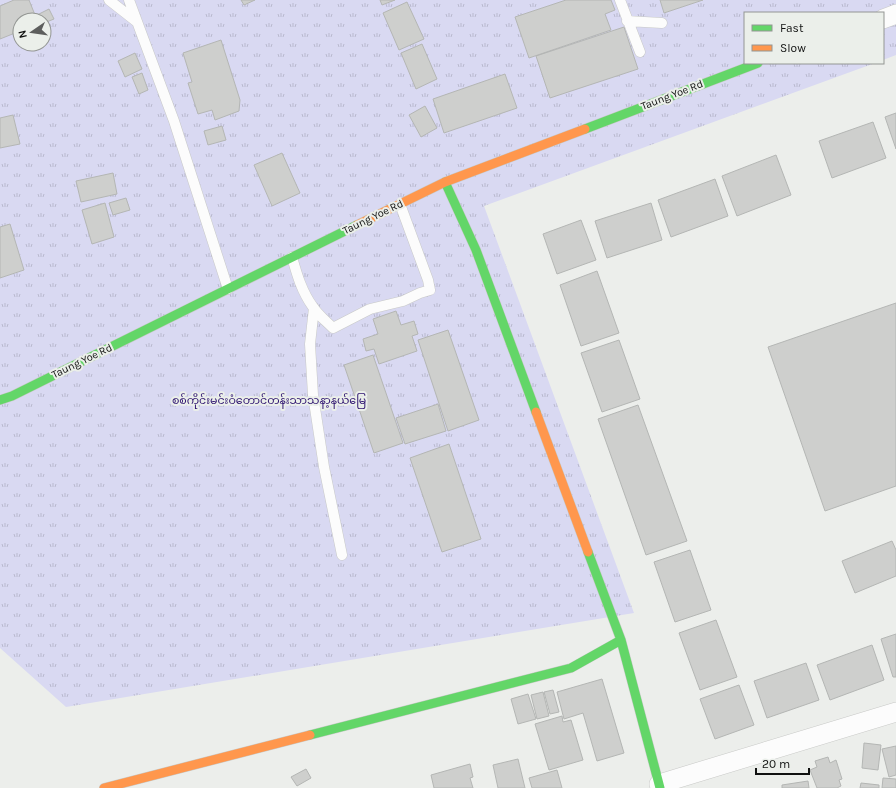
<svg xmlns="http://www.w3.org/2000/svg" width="896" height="788" font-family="Karla,'Noto Sans Myanmar',sans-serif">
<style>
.park{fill:url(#park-tufts);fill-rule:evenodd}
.building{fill:#cecfcd;stroke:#b4b6b4}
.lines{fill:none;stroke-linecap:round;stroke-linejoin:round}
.lane-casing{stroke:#c8c9c7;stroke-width:11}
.street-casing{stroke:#c8c9c7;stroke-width:20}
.fast-casing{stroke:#c8c9c7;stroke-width:10}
.slow-casing{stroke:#c8c9c7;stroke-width:10}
.lane{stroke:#fcfcfc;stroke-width:10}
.street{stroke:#fcfcfc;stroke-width:19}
.fast{stroke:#63d668;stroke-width:9}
.slow{stroke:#ff974d;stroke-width:9}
.labels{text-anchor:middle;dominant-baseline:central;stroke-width:4;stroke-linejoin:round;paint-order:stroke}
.street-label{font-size:11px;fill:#101110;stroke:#ebefea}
.park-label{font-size:11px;fill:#2c116f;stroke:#ebefea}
</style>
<defs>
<pattern id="park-tufts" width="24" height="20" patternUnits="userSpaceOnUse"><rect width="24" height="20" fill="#d9d9f2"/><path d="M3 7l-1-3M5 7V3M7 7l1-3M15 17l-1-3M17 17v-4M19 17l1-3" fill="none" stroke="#b9b9ce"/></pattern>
</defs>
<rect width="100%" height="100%" fill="#eceeeb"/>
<path class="park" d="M0,0H896V55L883,60V13H745V63H875L484,206L634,613L66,707L0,648ZM20,20H44V44H20Z"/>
<path class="building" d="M14,0H29L37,20H20V31L0,39V6Z
M241,0H255L244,5Z
M380,0H395L382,5Z
M566,0H611L615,10L605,14L611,30L529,58L515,17Z
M660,0H703L664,13Z
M407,2L424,39L399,50L383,13Z
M49,9L54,19L44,23V20H39L37,15Z
M624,27L638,69L550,98L536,56Z
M221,40L240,100L239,111L215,120L212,110L198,114L188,83L192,82L183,53Z
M422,44L437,79L416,89L401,53Z
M135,53L142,69L125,77L118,61Z
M142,73L148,90L139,94L132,77Z
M505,74L517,108L444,133L433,99Z
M425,106L437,128L421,137L409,115Z
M896,113V149L885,117Z
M13,115L20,144L0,148V118Z
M873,122L886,158L832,178L819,141Z
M222,126L226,140L208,145L204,131Z
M282,153L300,193L272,206L254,165Z
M776,155L791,195L737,216L722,176Z
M113,173L117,194L81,202L76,181Z
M715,179L728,216L671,237L658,200Z
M126,198L130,210L113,215L109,203Z
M105,203L114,237L92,244L82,210Z
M651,203L662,240L607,258L595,221Z
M581,220L596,260L557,274L543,234Z
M10,224L24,270L0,278V227Z
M597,271L619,333L581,346L560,285Z
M896,303V486L825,511L768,347Z
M396,311L401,325L414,321L418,334L412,336L417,351L379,364L374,349L366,351L363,339L378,334L373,319Z
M448,330L479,420L448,431L418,340Z
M619,340L640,399L602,412L581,353Z
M373,355L403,443L374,453L344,365Z
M438,404L446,431L405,444L396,418Z
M638,405L687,541L646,555L598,419Z
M449,444L481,539L442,552L410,458Z
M892,541L896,550V576L855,593L842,561Z
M690,550L711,610L675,622L654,562Z
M716,620L737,677L700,690L679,633Z
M896,634V677H893L881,639Z
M872,645L884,680L830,700L817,665Z
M806,663L819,700L767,718L754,681Z
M602,679L624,753L597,761L583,713L564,719L557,692Z
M739,685L754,725L715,739L700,699Z
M553,690L559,712L550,714L544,692Z
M543,692L549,716L537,719L531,695Z
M528,694L536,719L518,724L511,699Z
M562,716L563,722L571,720L583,760L549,770L535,724Z
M864,743L881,745L878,770L862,768Z
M896,746V775L889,777L882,749Z
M828,757L830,763L836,760L842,779L839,780L841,786L837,788H817L810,770L817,767L815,761Z
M518,759L525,788H498L493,765Z
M470,764L473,777L470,778L473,788H434L431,775Z
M306,769L311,778L297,786L291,777Z
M557,770L562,788H532L529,778Z
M883,778L896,779V788H882Z
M808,781L809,788H782V785Z
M861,783L879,785V788H860Z"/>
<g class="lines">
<g class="lane-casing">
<path id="lane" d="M109,0L137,22
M129,0L174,121L228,289
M620,0L640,52
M627,21L662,23
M292,257C297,275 302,292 313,307C318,315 326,321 333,328L370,309L403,301L420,293L430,290L428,280L400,204
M314,308L310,344L313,395L324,467L342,555"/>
</g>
<g class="street-casing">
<path id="street" d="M883,19L896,14
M659,784L896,712"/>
</g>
<g class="fast-casing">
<path id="fast" d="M585,129L758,63
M445,182L476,250L536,412
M0,400L12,396L357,225
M588,552L621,640L660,788
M310,735L571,668L621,640"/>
</g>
<g class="slow-casing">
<path id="slow" d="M357,225L445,182L585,129
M536,412L588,552
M104,788L310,735"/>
</g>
<use href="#lane" class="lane"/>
<use href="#street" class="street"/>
<use href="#fast" class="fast"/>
<use href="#slow" class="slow"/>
</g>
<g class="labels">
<g class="street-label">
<text transform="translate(672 95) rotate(-21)">Taung Yoe Rd</text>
<text transform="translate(373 217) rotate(-26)">Taung Yoe Rd</text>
<text transform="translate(82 361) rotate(-26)">Taung Yoe Rd</text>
</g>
<g class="park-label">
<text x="269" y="400">စစ်ကိုင်းမင်းဝံတောင်တန်းသာသနာ့နယ်မြေ</text>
</g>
</g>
<rect x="744" y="12" width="140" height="52" fill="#ebefea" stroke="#939693"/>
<rect x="752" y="25" width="20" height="6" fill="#63d668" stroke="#939693"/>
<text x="780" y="32" font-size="12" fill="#101110">Fast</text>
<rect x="752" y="45" width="20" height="6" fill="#ff974d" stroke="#939693"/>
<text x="780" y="52" font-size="12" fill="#101110">Slow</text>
<g transform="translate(32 32) rotate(257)"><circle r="19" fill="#ebefea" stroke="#939693"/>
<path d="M0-3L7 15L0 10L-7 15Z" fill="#5d5e5d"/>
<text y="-6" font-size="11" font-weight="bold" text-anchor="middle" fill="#101110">N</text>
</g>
<path d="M756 768v6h53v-6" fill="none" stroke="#101110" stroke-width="2"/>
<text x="762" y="768" font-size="12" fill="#101110" stroke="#ebefea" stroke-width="3" paint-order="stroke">20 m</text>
</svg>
